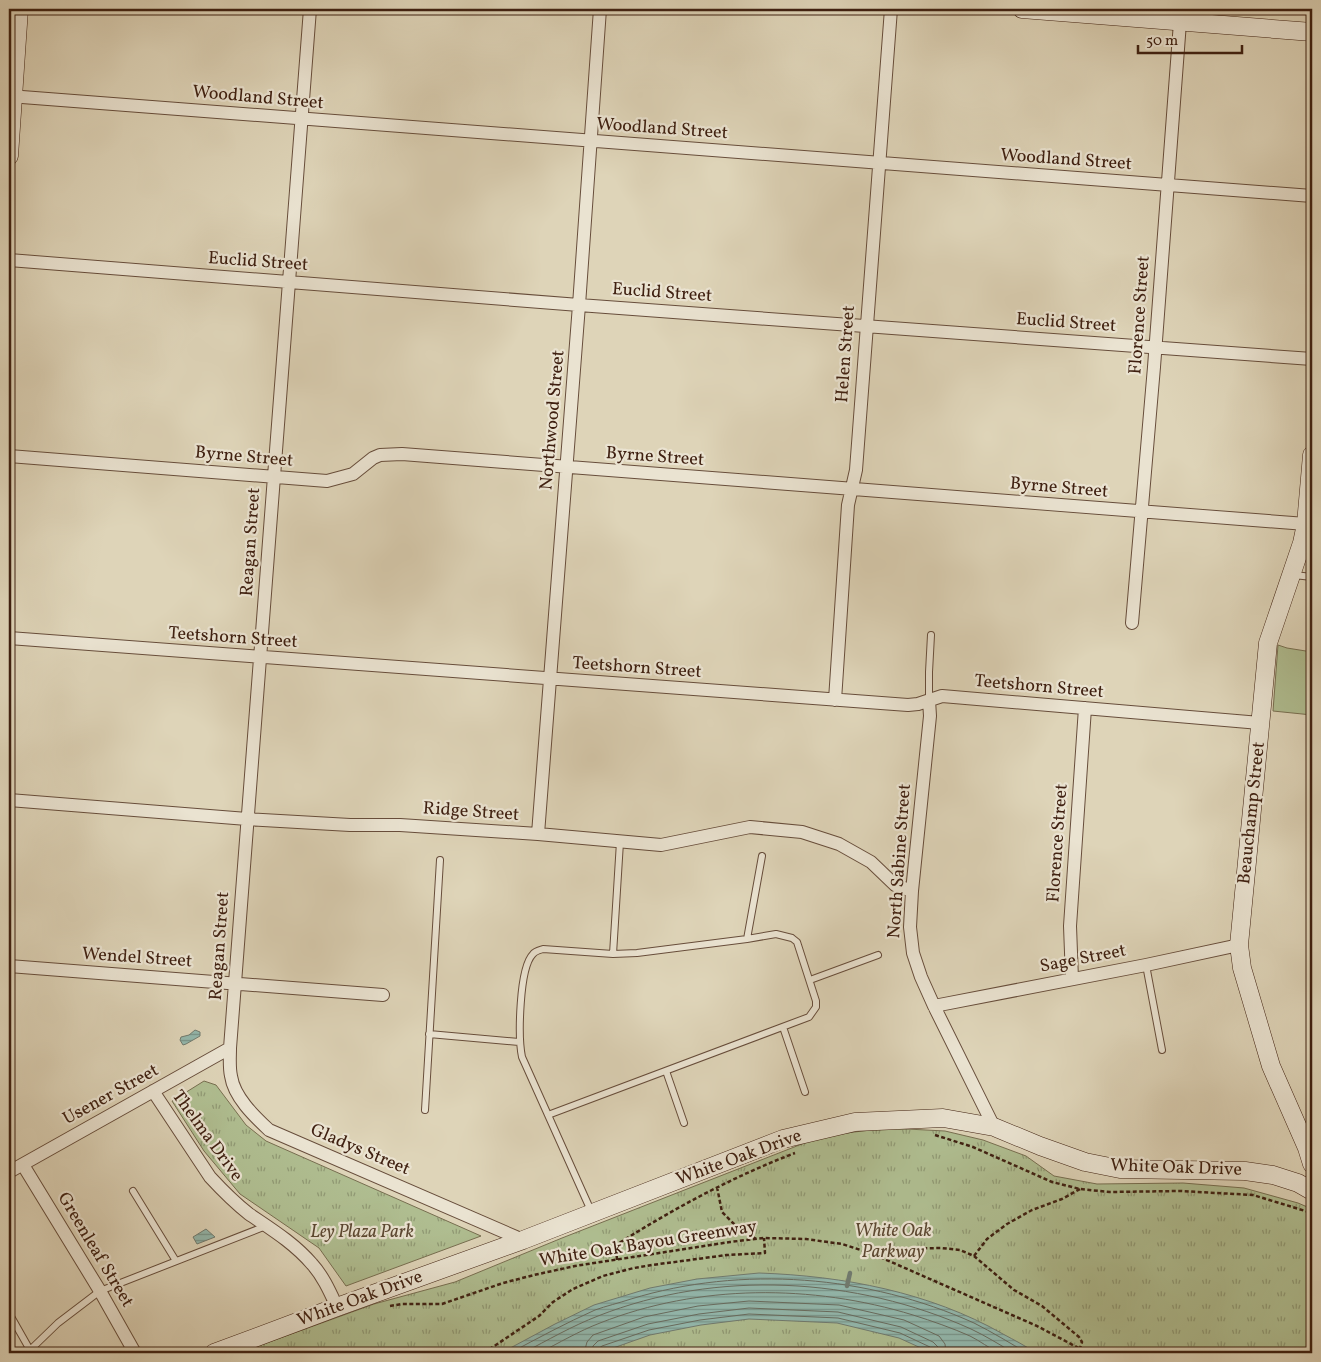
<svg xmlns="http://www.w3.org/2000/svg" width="1321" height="1362" font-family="Vollkorn,serif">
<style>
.grass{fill:#afbd90;stroke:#776e50}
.park{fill:url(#park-tufts);stroke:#776e50}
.water{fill:url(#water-rules);stroke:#717b6f}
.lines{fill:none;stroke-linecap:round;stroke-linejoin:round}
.shore{stroke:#696c5f;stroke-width:1}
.stream{stroke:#717b6f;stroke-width:4.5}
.lane-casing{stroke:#674d3b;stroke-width:8}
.street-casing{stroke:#674d3b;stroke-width:14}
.secondary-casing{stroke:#3f2011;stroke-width:19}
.path{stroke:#3f2011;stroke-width:2.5;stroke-dasharray:4 2.5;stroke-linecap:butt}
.lane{stroke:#eae3d1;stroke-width:6}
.street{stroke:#eae3d1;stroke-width:12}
.secondary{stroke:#eae3d1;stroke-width:18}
.labels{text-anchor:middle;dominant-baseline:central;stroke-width:4.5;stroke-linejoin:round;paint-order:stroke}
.street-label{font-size:18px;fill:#3f2011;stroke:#eae3d1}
.park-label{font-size:18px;font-style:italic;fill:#5b4731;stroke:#eae3d1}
</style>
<defs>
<pattern id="park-tufts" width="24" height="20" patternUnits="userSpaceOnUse" patternTransform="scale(1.25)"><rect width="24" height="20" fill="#afbd90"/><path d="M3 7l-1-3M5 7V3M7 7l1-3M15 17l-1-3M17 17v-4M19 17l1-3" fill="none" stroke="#909974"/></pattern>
<pattern id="water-rules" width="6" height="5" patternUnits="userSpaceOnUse" patternTransform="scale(1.25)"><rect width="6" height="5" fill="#93b8ad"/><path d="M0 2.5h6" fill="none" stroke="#79958b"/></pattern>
</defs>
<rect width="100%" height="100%" fill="#ded4b8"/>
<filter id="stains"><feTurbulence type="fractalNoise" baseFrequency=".004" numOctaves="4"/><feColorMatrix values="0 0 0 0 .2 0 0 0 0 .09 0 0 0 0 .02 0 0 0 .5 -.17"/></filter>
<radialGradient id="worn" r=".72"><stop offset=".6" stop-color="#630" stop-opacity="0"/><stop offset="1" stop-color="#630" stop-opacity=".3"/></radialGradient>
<path class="grass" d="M1278,645L1287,648L1312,652V715L1273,711Z"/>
<path class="park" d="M204,1081L216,1085L246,1125L266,1141L481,1236L346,1286L319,1248L240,1194L204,1151L172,1101Z
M888,1128L945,1131L983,1140L1026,1156L1054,1176L1097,1184L1183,1183L1244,1188L1298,1203L1312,1209V1353H239L374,1304L455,1282L562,1238L807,1142L846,1133Z"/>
<path class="water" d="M195,1030L200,1032V1036L186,1044L183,1045L180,1040L181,1037L189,1035Z
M206,1229L215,1237L197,1244L193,1237Z
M759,1273C844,1276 929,1292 1003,1334C1014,1340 1026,1346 1036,1353H932L899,1338L837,1323L749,1319L701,1325L650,1335L599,1353H501L555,1324L594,1305L650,1288L697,1279Z"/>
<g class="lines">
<path class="shore" d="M510,1353C538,1338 566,1323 595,1310C606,1306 619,1303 631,1299C742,1265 868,1275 974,1323C992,1332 1010,1343 1027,1353
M523,1353C548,1340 572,1326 598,1316C717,1269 856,1277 971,1329C986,1336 1000,1345 1014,1353
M539,1353C559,1343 579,1331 600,1323C699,1284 812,1284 913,1315C932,1321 952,1328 970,1336C980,1341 989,1348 999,1353
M584,1353L587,1342L593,1335L644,1317L698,1306L749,1301L839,1305L904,1320L939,1336L945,1344L946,1353
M592,1353L593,1346L598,1341L648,1324L699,1314L749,1308L838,1312L901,1327L933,1342L938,1347L939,1353
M598,1353V1349L602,1346L649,1330L700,1320L749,1314L838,1318L900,1333L930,1347L932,1353"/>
<path class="stream" d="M847,1286L850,1273"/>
<g class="lane-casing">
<path id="lane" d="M1294,575L1312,577
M929,700V672L931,635
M747,939L762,856
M613,954L620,842
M1146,965L1162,1050
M810,980L878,955
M783,1027L805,1092
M429,1034L519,1042
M666,1071L684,1123
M425,1110L440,860
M548,1115L809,1017L816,1007V1001L797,942L792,938L776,934L747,939L637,953L613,954L543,949C540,950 535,951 533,954C519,968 518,1037 522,1057L592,1213
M133,1191L176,1261
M9,1313L30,1350
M27,1353L58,1323L100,1291L266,1226"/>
</g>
<g class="street-casing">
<path id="street" d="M310,9L230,1048C230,1057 229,1067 231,1076C234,1097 254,1116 269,1130L523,1240
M9,96L1312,196
M9,260L579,305L1312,359
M9,456L327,481L353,474L373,458L380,455L402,454L1306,524
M1132,623L1154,367L1181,9
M9,638L908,705L918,704L942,696L1260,723
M835,700L848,505L856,470L891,9
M929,700L930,716L912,891L910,927L913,953L921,977L934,1006L994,1127
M9,800L247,819L350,825H400L538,834L661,845L750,827L802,832L839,844L871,862L895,885L912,891
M538,834L579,305L600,9
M9,966L383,995
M1072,979L1070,926L1085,708
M934,1006L1146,965L1239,945
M153,1091L210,1177C222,1190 235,1203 249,1214C271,1229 294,1243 312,1264C323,1276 330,1292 337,1307
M23,1165L100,1291L135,1353
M9,1172L230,1048"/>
</g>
<g class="secondary-casing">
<path id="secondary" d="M1022,9L1312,32
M9,156L19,9
M1312,455L1306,524L1302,543L1268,643L1239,945L1242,968L1271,1066L1307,1148L1312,1164
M214,1353L337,1307L523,1240L783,1139L855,1122L943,1118L994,1127L1040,1146L1085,1162L1120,1169L1245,1171L1273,1175L1298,1183L1312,1191"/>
</g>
<path class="path" d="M935,1135L973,1147L1052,1182L1080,1189L1110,1192L1180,1191L1253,1195L1312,1213
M717,1187L722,1212L734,1224L756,1239
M873,1254L877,1250L884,1249L941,1248L960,1250L974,1256L1014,1290L1042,1306L1079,1337L1082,1342L1080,1348
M974,1256L987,1239L1007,1224L1032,1210L1062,1199L1080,1189
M617,1260L616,1245C673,1209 732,1177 795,1153
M390,1306L402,1304H442L503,1283L534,1275L575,1266L730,1242L764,1238L806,1239L842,1244L873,1254L1037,1326L1088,1353
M484,1353L539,1316L553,1302L573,1289L603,1276L634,1268L652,1265L727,1255L765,1253L764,1238"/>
<use href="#lane" class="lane"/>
<use href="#street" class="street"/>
<use href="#secondary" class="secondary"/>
</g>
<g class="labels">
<g class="street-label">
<text transform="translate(258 98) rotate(5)">Woodland Street</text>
<text transform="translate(662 129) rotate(4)">Woodland Street</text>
<text transform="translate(1066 160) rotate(4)">Woodland Street</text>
<text transform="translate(258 262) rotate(4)">Euclid Street</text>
<text transform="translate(662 293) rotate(4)">Euclid Street</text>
<text transform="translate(1140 315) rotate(-86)">Florence Street</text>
<text transform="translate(1066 323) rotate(4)">Euclid Street</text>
<text transform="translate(846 354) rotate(-86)">Helen Street</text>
<text transform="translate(553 420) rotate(-85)">Northwood Street</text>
<text transform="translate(244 457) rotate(5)">Byrne Street</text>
<text transform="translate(655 457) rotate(4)">Byrne Street</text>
<text transform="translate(1059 488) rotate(5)">Byrne Street</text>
<text transform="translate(251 542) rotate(-86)">Reagan Street</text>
<text transform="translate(233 638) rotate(4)">Teetshorn Street</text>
<text transform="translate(637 668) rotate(4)">Teetshorn Street</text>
<text transform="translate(1039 687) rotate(5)">Teetshorn Street</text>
<text transform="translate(471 812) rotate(4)">Ridge Street</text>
<text transform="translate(1252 813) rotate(-84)">Beauchamp Street</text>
<text transform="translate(1058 843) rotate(-86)">Florence Street</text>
<text transform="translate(900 861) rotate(-86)">North Sabine Street</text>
<text transform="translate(220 946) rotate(-86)">Reagan Street</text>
<text transform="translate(137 958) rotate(4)">Wendel Street</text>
<text transform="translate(1083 959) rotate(-11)">Sage Street</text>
<text transform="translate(111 1095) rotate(-29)">Usener Street</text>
<text transform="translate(207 1136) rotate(54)">Thelma Drive</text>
<text transform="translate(360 1150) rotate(23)">Gladys Street</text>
<text transform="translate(739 1158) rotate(-20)">White Oak Drive</text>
<text transform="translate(1176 1168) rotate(2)">White Oak Drive</text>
<text transform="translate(648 1244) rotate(-9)">White Oak Bayou Greenway</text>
<text transform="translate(95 1250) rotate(59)">Greenleaf Street</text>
<text transform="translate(360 1299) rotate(-20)">White Oak Drive</text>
</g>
<g class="park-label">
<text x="893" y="1231">White Oak<tspan x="893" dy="21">Parkway</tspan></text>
<text x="362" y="1232">Ley Plaza Park</text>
</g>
</g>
<rect width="1321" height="1362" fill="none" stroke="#ded4b8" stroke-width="30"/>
<rect x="10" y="10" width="1301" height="1342" fill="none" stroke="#3f2011" stroke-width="2.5"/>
<rect x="15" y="15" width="1291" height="1332" fill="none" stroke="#3f2011"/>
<path d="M1138 45v8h104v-8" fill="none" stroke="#3f2011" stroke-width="2.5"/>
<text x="1146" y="45" font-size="15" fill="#3f2011" stroke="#eae3d1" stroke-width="4" paint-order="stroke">50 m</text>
<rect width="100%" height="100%" filter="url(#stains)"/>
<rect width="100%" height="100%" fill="url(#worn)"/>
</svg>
